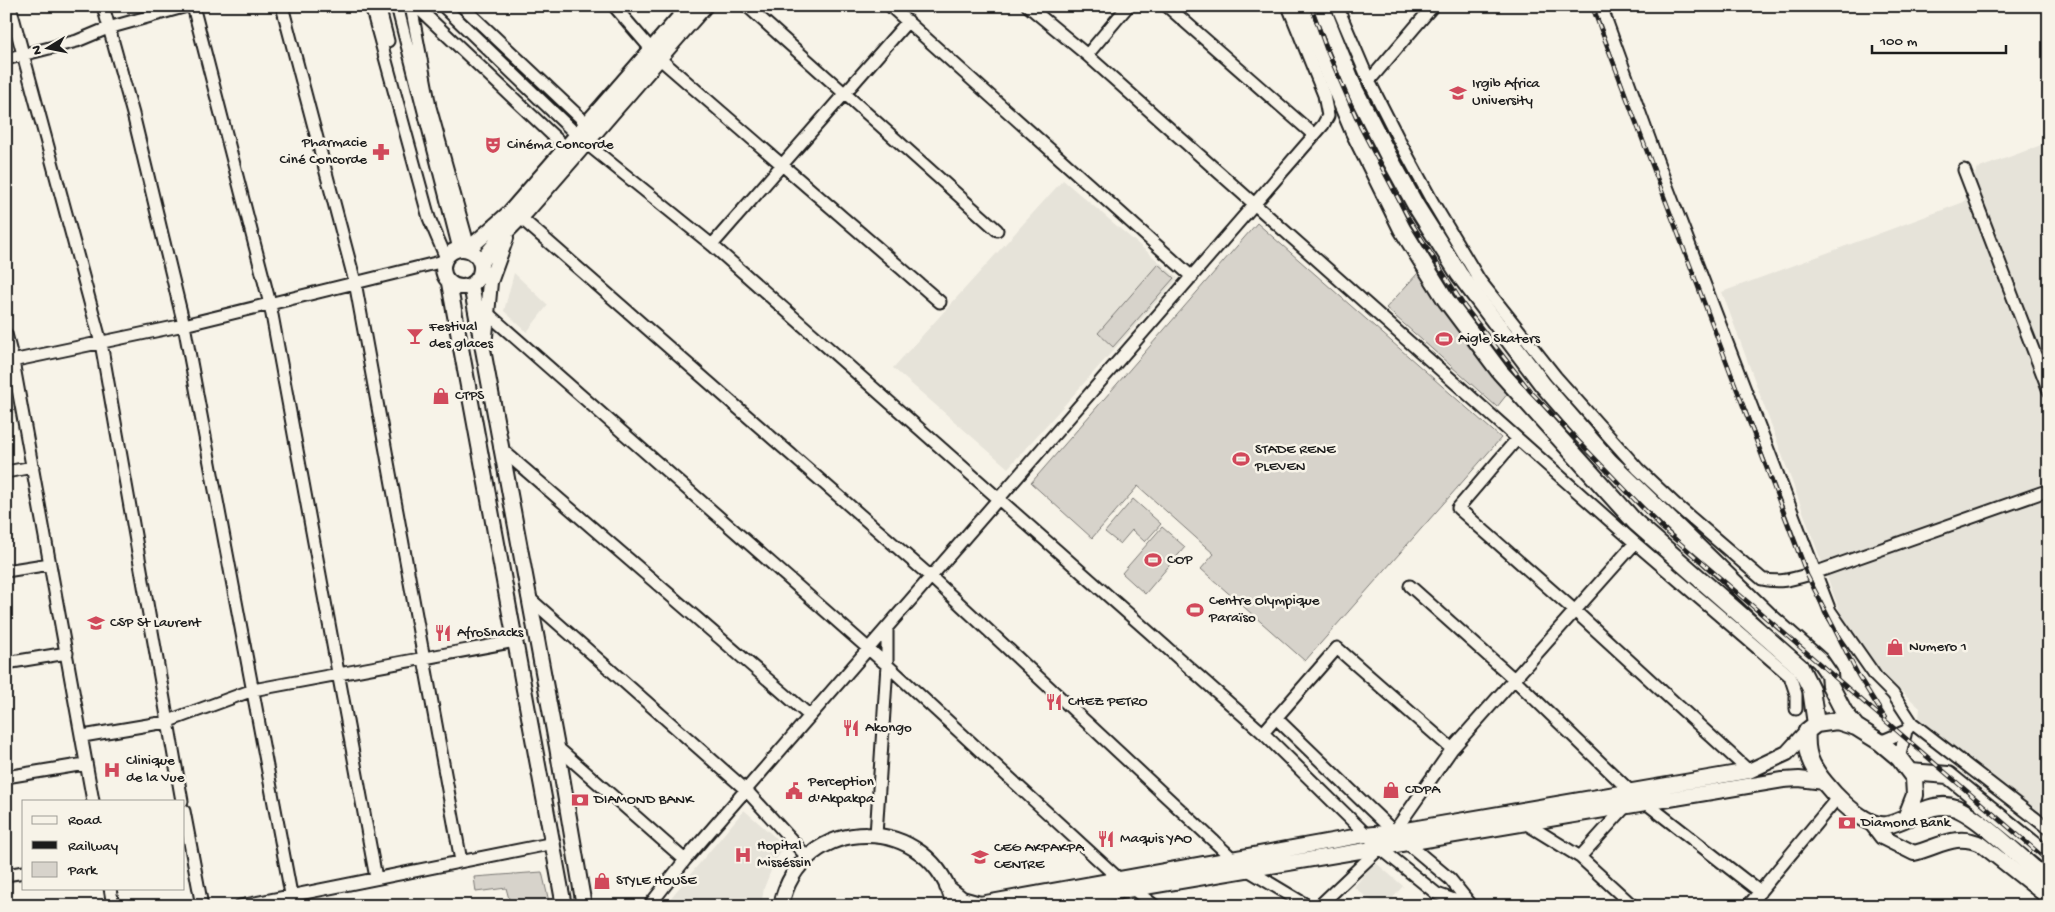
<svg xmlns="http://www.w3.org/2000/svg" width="2055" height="912" font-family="'Gochi Hand',sans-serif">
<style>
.built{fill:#e6e3d9}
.green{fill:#d7d3cb;stroke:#7a7874}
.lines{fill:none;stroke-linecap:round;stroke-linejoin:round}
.minor-casing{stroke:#1c1c1c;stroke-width:15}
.major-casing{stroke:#1c1c1c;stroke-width:18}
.highway-casing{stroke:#1c1c1c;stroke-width:20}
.minor{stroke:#f7f3e8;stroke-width:11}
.major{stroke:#f7f3e8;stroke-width:14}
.highway{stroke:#f7f3e8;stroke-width:16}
.rail-casing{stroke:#1c1c1c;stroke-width:4.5}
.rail{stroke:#f7f3e8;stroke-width:2.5;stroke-dasharray:8;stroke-linecap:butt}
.labels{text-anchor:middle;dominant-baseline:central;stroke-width:5;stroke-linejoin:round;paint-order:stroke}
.poi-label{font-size:15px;fill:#1c1c1c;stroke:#f7f3e8;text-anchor:start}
</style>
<rect width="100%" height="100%" fill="#f7f3e8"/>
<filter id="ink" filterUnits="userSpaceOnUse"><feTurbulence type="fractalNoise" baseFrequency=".02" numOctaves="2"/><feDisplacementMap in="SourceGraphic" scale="10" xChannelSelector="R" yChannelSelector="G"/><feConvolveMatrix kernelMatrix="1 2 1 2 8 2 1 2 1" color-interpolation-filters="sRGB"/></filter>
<g filter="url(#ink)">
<path class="built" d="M2049,142V827L1919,718L1920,708L1853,647L1722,292L1964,202L1977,169Z
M1063,180L1178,278L1008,468L893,368Z
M514,273L548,305L527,332L504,311Z
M744,810L785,846L774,863L764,888L761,906H664Z
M1375,862L1403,886L1386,906H1377L1354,887Z"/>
<path class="green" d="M1257,223L1501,438L1305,661L1201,569L1214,554L1138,486L1092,538L1031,483Z
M1158,264L1174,278L1113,347L1098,333Z
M1418,273L1508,393L1497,407L1386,308Z
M1133,499L1161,524L1145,542L1132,530L1120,544L1105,532Z
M1162,527L1185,547L1145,594L1122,573Z
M542,872L550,906H511L506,888L476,892L474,877Z"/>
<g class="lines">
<g class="minor-casing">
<path id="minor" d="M10,6L101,343L182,801
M103,6L133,114L184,325L291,894
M193,6L270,304L376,878
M282,6L355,282L461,861
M371,6L429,218L446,258
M379,6L388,41
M397,6L459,249
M411,6L430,107L469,247
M416,6L565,147
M443,6L576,134
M462,6L586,123
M614,6L651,49
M747,6L997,230
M890,6L1192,277
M1028,6L1087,55L1635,543L1790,676L1796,694V709
M1167,6L1314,135
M1337,6L1369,81L1400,142L1432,201L1480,281L1556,377L1638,469L1675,504L1762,579C1781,584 1796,578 1814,573L2049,490
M1601,6L1658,163L1830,611L1876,677L1893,694L1912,723L2049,829
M1087,55L1128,6
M659,58L940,302
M6,59L77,41L108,28L187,6
M1369,81L1433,6
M587,144L712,245L1263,733L1380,848L1437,894L1471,906
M1964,170L2049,391
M521,218L931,577L1233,859
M712,245L908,21
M486,312L887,665L1118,878
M6,334L13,361L93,801
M7,362L184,325L444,261
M1517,439L1458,508L1575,611L1749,771
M500,448L810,716
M6,472L33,467
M6,571L50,564
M1410,586L1514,679L1630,791
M528,597L746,790L808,858
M6,663L67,653
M1276,718L1394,832L1450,879L1472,906
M1263,733L1337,648L1452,749
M83,736L166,722L253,690L516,641
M1880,742L1906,731
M557,747L685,860
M1899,758L1906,731L1912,723
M6,777L85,764
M1646,803L1760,892
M184,811L202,906
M1525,823L1580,857L1633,906
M1394,832L1452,749L1635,543
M876,835L887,665V628
M1580,857L1626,806
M1248,870L1308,906
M6,875L24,872
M110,888L113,906
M1134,890L1155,906
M240,906L554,843
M649,906L685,860L1323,125L1328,116L1324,95L1288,6
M1319,906L1380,848
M1748,906L1838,797"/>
</g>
<g class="major-casing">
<path id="major" d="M443 268a19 19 0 1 1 38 0a19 19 0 1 1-38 0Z
M462,249L474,244L509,213L689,6
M481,265C482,254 518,221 527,211C587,143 645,74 705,6
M449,283L564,906
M471,285L557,747L584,906
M485,336L490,282L506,238
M1872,824L1882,837L1914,853C1939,847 1956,832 1982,845L2049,898
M947,887L962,899L980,904L1365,835L1394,832L1749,771L1787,753L1807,731
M781,906C800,811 933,812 954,906
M1032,906L1783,780L1799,779L1824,782"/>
</g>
<g class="highway-casing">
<path id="highway" d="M1301,6L1353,130L1402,229L1446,300L1500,372L1635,522L1800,667L1811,689L1816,724L1807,731C1806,742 1807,754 1812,764C1822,784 1862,829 1887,825C1909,821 1932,799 1956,808C1981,818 2026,863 2049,882
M1321,6L1355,90L1388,155L1416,206L1459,274L1543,385L1609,461L1770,617L1820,661L1829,674L1830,685L1844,712L1856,727L1880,742L1899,758L1914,778L1915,795L1906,818
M1816,724L1837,721L1856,727
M1910,772L1948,775L2049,857"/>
</g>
<use href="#minor" class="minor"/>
<use href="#major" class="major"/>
<use href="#highway" class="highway"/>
<g class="rail-casing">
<path id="rail" d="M1311,6L1326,48L1361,128L1409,219L1464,306L1530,391L1661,527L2049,862
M1592,6L1807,575L1858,675L1885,718"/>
</g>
<use href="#rail" class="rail"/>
</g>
</g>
<defs>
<g id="university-bare" transform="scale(1.35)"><path d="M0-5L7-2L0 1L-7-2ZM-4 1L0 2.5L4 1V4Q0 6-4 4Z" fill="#d1495b" stroke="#f7f3e8" stroke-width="2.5" paint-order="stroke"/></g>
<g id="theatre-bare" transform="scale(1.35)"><path d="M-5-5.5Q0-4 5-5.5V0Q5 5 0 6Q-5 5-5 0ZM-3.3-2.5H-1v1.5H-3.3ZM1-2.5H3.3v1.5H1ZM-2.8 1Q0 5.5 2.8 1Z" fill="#d1495b" stroke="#f7f3e8" stroke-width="2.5" paint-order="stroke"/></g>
<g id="pharmacy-bare" transform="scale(1.35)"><path d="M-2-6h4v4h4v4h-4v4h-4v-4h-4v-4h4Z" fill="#d1495b" stroke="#f7f3e8" stroke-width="2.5" paint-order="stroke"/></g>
<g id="bar-bare" transform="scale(1.35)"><path d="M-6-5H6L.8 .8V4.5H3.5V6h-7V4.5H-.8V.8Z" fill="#d1495b" stroke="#f7f3e8" stroke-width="2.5" paint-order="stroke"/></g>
<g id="stadium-bare" transform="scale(1.35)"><path d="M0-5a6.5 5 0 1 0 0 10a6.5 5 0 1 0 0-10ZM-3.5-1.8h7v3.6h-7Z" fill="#d1495b" stroke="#f7f3e8" stroke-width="2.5" paint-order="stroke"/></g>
<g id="shop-bare" transform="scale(1.35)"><path d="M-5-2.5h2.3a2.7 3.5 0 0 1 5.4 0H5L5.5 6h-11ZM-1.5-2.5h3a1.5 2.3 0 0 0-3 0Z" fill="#d1495b" stroke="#f7f3e8" stroke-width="2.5" paint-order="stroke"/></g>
<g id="school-bare" transform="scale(1.35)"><path d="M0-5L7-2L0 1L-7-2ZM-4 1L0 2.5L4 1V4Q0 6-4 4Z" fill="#d1495b" stroke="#f7f3e8" stroke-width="2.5" paint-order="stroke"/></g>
<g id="restaurant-bare" transform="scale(1.35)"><path d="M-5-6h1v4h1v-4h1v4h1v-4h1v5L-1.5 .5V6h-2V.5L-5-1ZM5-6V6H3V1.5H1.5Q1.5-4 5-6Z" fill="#d1495b" stroke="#f7f3e8" stroke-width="2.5" paint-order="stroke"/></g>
<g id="hospital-bare" transform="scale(1.35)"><path d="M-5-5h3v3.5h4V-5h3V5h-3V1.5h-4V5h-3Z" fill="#d1495b" stroke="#f7f3e8" stroke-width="2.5" paint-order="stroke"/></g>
<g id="civic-bare" transform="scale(1.35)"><path d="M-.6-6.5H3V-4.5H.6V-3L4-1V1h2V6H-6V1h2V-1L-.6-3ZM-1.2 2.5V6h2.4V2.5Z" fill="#d1495b" stroke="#f7f3e8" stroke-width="2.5" paint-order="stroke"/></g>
<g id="bank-bare" transform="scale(1.35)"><path d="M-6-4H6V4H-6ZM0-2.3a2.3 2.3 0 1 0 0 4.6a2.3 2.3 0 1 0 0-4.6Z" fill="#d1495b" stroke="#f7f3e8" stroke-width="2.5" paint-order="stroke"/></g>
</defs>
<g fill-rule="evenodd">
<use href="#university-bare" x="1458" y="93"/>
<use href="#theatre-bare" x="493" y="145"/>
<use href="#pharmacy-bare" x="381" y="152"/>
<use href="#bar-bare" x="415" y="336"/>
<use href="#stadium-bare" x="1444" y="339"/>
<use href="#shop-bare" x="441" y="396"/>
<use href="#stadium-bare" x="1241" y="459"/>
<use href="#stadium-bare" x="1153" y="560"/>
<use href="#stadium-bare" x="1195" y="610"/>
<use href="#school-bare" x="96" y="623"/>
<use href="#restaurant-bare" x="443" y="633"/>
<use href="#shop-bare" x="1895" y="647"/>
<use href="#restaurant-bare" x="1054" y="702"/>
<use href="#restaurant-bare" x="851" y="728"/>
<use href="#hospital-bare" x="112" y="770"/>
<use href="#shop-bare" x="1391" y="790"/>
<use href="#civic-bare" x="794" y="791"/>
<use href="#bank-bare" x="580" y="800"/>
<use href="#bank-bare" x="1847" y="823"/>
<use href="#restaurant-bare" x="1106" y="839"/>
<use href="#hospital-bare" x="743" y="855"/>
<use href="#school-bare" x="980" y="857"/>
<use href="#shop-bare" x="602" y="881"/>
</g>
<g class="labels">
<g class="poi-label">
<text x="1472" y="84">Irgib Africa<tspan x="1472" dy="17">University</tspan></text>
<text x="367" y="143" text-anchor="end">Pharmacie<tspan x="367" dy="17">Ciné Concorde</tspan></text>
<text x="507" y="145">Cinéma Concorde</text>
<text x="429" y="327">Festival<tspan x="429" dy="17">des glaces</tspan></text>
<text x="1458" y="339">Aigle Skaters</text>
<text x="455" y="396">CTPS</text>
<text x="1255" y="450">STADE RENE<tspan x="1255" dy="17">PLEVEN</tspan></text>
<text x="1167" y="560">COP</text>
<text x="1209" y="601">Centre Olympique<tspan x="1209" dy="17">Paraïso</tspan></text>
<text x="110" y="623">CSP St Laurent</text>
<text x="457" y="633">AfroSnacks</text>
<text x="1909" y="647">Numero 1</text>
<text x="1068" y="702">CHEZ PETRO</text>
<text x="865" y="728">Akongo</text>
<text x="126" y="761">Clinique<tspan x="126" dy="17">de la Vue</tspan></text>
<text x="808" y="782">Perception<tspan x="808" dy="17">d'Akpakpa</tspan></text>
<text x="1405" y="790">CDPA</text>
<text x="594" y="800">DIAMOND BANK</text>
<text x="1861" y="823">Diamond Bank</text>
<text x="1120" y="839">Maquis YAO</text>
<text x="757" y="846">Hopital<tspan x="757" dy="17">Misséssin</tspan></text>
<text x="994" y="848">CEG AKPAKPA<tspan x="994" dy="17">CENTRE</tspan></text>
<text x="616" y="881">STYLE HOUSE</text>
</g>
</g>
<rect width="2055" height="912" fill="none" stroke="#f7f3e8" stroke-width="25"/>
<rect x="12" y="12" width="2030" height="887" fill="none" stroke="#1c1c1c" stroke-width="2" filter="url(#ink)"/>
<rect x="22" y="800" width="162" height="90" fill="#f7f3e8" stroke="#9f9d96"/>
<rect x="32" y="816" width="25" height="8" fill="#f7f3e8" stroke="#9f9d96"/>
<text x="68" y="824" font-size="15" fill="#1c1c1c">Road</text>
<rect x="32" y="841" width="25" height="8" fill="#1c1c1c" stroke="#9f9d96"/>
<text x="68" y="850" font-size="15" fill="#1c1c1c">Railway</text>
<rect x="32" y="862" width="25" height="15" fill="#d7d3cb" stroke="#9f9d96"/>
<text x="68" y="874" font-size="15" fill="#1c1c1c">Park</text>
<g transform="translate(48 48) rotate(260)" stroke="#f7f3e8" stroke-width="4" paint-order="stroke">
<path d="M0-4L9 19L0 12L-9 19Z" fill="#1c1c1c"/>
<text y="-8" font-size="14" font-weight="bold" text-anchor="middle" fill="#1c1c1c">N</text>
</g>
<path d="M1872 45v8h134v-8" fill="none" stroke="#1c1c1c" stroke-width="2.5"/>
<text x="1880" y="45" font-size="15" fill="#1c1c1c" stroke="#f7f3e8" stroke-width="4" paint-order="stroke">100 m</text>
</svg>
